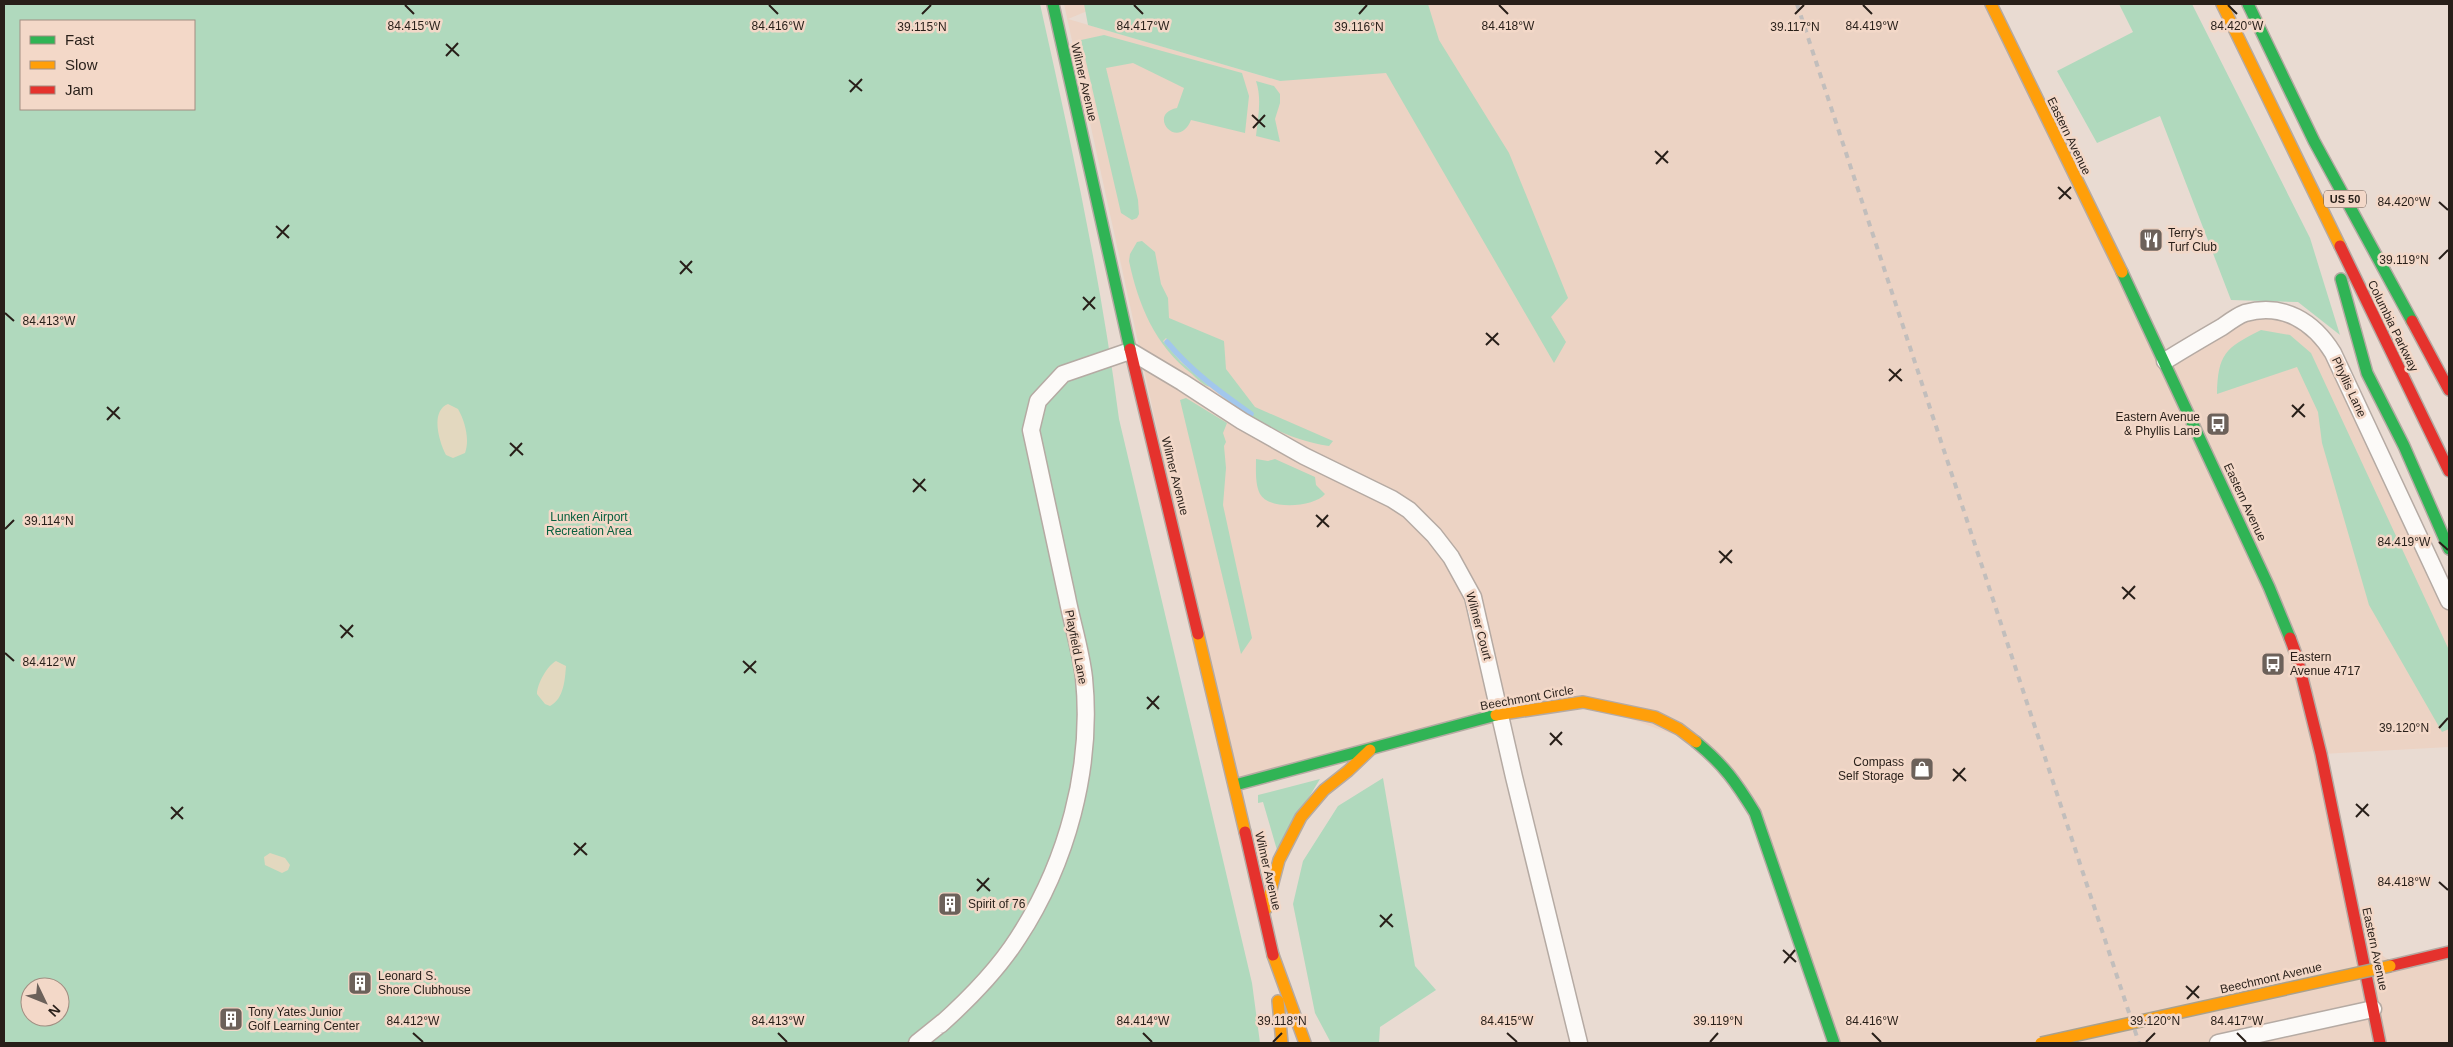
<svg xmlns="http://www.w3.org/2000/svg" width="2453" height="1047" font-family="Helvetica,sans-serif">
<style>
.built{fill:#ecd3c4}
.green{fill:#b0d9bd;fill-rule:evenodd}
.sand{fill:#e3d8bf}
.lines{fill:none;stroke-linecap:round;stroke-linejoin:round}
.stream{stroke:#a2c7ec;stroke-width:5.5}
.street-casing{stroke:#b5aaa3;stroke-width:19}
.fast-casing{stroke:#b5aaa3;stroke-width:14}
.slow-casing{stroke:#b5aaa3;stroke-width:14}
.jam-casing{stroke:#b5aaa3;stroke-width:14}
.street{stroke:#fcfaf8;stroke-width:16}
.fast{stroke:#30b455;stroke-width:11}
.slow{stroke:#ff9f0a;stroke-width:11}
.jam{stroke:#e5322d;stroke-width:11}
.rail{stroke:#c2bebc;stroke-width:4;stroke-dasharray:6 6;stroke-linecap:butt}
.slow-bridge-casing{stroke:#aaa18d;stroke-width:14;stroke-linecap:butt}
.slow-bridge{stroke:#ff9f0a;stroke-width:11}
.ticks{fill:none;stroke:#281f19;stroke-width:2}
.labels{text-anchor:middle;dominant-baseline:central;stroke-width:5;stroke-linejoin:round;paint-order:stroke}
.shield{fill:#f3d8c8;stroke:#65564e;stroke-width:1}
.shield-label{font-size:11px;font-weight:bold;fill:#281f19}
.street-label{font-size:12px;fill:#281f19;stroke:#f3d8c8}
.poi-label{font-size:12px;fill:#281f19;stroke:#f3d8c8;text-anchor:start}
.park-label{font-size:12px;fill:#07603f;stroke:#f3d8c8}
.ticks-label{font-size:12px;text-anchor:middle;fill:#281f19;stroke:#f3d8c8;stroke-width:5;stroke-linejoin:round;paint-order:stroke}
</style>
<rect width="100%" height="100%" fill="#e9dbd2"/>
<path class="built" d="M1064,4H1104L1068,19L1280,81L1372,4H1991L2165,360L2261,310L2311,325L2449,601V747L2322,754L2358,939L2392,962L2449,952V1043H1834L1759,821L1700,744L1583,702L1235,785Z"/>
<path class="green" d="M4,4H1040C1071,142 1101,279 1119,419L1252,983L1260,1043H4ZM21,21H194V109H21ZM30,987H60V1017H30Z
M1084,4H1428L1439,40L1509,153L1568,298L1551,317L1566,342L1554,363L1386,73L1280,81L1088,25Z
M2119,4H2192L2310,238L2340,335L2298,302L2231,300L2160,116L2097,143L2057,71L2133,32Z
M1104,35L1242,73L1249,96L1245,133L1191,120C1178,152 1146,114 1177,108L1184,88L1133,63L1106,68L1138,200L1139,214L1137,218L1132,220L1121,213L1081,40Z
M1256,81L1274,86L1280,94V103L1275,119L1280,142L1256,136C1258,117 1262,99 1256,81Z
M1142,241L1155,252L1161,284L1168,298L1169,318L1224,341L1226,369L1255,407L1333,441L1329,446C1301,442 1275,431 1251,416L1252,413L1211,384L1185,361L1166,338L1163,341L1181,362L1210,387C1204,386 1197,379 1192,374C1155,346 1138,304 1129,261L1130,254L1137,242Z
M2261,330L2290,335L2311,353L2449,650V729L2442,732L2369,605L2322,443L2318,412L2297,367L2217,394C2218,354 2225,348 2261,330Z
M1186,398L1227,423L1223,433L1226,442L1224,446L1226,468L1223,505L1252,638L1241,654L1180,400Z
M1256,459L1268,461L1275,459L1315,477L1316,485L1325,494C1315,507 1269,511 1260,494C1255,484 1256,470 1256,459Z
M1383,778L1415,966L1436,990L1380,1027L1379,1043H1331L1315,1013L1293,904L1303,861L1338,806Z
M1320,779L1277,850L1263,802L1258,803V795Z"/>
<path class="sand" d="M448,404L458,409C465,421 470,440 465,453L453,458L446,455C439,442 430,411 448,404Z
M556,661L566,666C565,679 564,699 550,706L545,704L537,694C537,684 547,666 556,661Z
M270,853L285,858L290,865L288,870L282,873L265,865L264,857Z"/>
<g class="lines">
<path class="stream" d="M1167,342C1191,371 1220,392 1251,414"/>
<g class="street-casing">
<path id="street" d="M2165,361C2184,349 2203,338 2222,327C2229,322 2237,316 2245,313C2283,302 2314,322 2333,353L2449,601
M940,1025C969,999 997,971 1018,938C1067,863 1093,768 1084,678C1081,651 1072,623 1067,597C1055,541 1043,485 1031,430L1038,401L1063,374L1130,351L1182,382L1242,421L1304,456L1392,499L1409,510L1434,535L1451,557L1473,597L1514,777L1579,1043
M917,1043L943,1022
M2218,1043L2373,1009"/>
</g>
<g class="fast-casing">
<path id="fast" d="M1053,4L1130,349
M2248,4L2314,141L2412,321
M2122,272L2269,587L2290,638
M2341,279L2367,373L2404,446L2449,549
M1696,742C1724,765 1736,782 1755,813L1834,1043
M1235,785L1496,715"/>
</g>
<g class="slow-casing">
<path id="slow" d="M1991,4L2122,272
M2222,4L2340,246
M1198,634L1245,832
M1496,715L1583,702L1655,717L1679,729L1696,742
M1266,909L1279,860L1301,817L1324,790L1348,771L1370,750
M1273,955L1305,1043
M1278,1001L1282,1043"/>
</g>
<g class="jam-casing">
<path id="jam" d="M2340,246L2449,471
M2412,321L2449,390
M1130,349L1198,634
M2290,638L2297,657L2321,754L2380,1043
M1245,832L1273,955
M2390,966L2449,952"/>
</g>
<use href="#street" class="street"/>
<use href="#fast" class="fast"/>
<use href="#slow" class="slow"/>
<use href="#jam" class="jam"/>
<path class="rail" d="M1797,4L2139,1043"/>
<g class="slow-bridge-casing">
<path id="slow-bridge" d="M2041,1043L2390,966"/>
</g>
<use href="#slow-bridge" class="slow-bridge"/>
</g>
<path class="ticks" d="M405,5L414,14M769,5L778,14M1134,5L1143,14M1499,5L1508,14M1863,5L1872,14M2228,5L2237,14M922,14L931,5M1359,14L1367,5M1795,14L1804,5M446,44L459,56M446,56L458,43M849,80L862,91M850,92L862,79M1252,115L1265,127M1253,128L1265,115M1655,151L1668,163M1656,164L1668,151M2058,187L2071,199M2059,199L2071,187M2439,202L2448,210M276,226L289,238M277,238L289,225M2439,259L2448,250M680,261L692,273M680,274L692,261M1083,297L1095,309M1083,310L1095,297M5,313L14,321M1486,333L1499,345M1486,345L1498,333M1889,369L1902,381M1889,381L1901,369M2292,405L2305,417M107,407L120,419M2292,417L2304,404M107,420L119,407M510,443L523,455M510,456L522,443M913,479L926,491M913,492L925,479M1316,515L1329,527M1317,527L1328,515M5,529L14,520M2439,542L2448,550M1719,551L1732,563M1720,563L1732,550M2122,587L2135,599M2123,599L2135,586M340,625L353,637M341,638L353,625M5,653L14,661M743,661L756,673M744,673L756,661M1147,697L1159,709M1147,709L1159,696M2439,728L2448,718M1550,733L1562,745M1550,745L1562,732M1953,769L1966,781M1953,781L1965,768M2356,804L2369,816M171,807L183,819M2356,817L2368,804M171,819L183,807M574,843L587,855M574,855L586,843M977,879L990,891M2439,882L2448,890M977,891L989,878M1380,915L1393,927M1380,927L1392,914M1783,950L1796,962M1784,963L1795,950M2186,986L2199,998M2187,999L2199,986M413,1033L423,1042M778,1033L787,1042M1143,1033L1152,1042M1507,1033L1517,1042M1872,1033L1881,1042M2237,1033L2246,1042M1273,1042L1282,1033M1710,1042L1718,1033M2146,1042L2155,1033"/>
<defs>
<g id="restaurant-square" transform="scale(1.25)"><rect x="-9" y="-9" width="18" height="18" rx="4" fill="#6c615a" stroke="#f3d8c8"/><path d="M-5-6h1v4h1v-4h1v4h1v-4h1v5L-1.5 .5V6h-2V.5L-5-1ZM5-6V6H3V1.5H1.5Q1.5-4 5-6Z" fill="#fff"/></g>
<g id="bus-square" transform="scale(1.25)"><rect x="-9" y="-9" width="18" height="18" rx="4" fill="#6c615a" stroke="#f3d8c8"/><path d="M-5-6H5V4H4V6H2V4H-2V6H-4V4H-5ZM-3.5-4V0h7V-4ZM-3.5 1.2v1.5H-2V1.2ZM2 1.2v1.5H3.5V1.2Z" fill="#fff"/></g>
<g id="shop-square" transform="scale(1.25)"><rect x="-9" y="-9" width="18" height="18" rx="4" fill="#6c615a" stroke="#f3d8c8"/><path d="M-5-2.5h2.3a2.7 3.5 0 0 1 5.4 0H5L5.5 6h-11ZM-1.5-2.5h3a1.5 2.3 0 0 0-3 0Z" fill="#fff"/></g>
<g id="building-square" transform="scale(1.25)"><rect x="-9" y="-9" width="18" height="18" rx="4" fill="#6c615a" stroke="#f3d8c8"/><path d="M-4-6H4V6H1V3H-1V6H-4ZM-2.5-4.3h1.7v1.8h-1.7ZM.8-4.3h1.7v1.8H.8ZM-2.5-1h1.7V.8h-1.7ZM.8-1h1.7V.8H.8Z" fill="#fff"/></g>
</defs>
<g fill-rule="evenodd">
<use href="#restaurant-square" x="2151" y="240"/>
<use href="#bus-square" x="2218" y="424"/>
<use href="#bus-square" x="2273" y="664"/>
<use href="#shop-square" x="1922" y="769"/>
<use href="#building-square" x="950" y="904"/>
<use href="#building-square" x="360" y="983"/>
<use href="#building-square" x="231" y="1019"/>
</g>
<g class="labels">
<rect class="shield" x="2324" y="190.5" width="42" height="17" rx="4"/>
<g class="shield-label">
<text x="2345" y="199">US 50</text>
</g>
<g class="street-label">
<text transform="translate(1084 82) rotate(77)">Wilmer Avenue</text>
<text transform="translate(2069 136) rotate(64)">Eastern Avenue</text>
<text transform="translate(2393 326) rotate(64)">Columbia Parkway</text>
<text transform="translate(2349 387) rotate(65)">Phyllis Lane</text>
<text transform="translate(1175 476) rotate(76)">Wilmer Avenue</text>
<text transform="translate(2245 502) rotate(65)">Eastern Avenue</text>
<text transform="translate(1479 626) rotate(75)">Wilmer Court</text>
<text transform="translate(1076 647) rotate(79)">Playfield Lane</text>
<text transform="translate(1527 698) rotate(-10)">Beechmont Circle</text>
<text transform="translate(1268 871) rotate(77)">Wilmer Avenue</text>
<text transform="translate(2375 949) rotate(78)">Eastern Avenue</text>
<text transform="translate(2271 978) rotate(-13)">Beechmont Avenue</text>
</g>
<g class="poi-label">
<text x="2168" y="233">Terry's<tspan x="2168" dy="14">Turf Club</tspan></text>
<text x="2200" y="417" text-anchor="end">Eastern Avenue<tspan x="2200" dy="14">&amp; Phyllis Lane</tspan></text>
<text x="2290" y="657">Eastern<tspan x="2290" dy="14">Avenue 4717</tspan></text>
<text x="1904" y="762" text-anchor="end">Compass<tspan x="1904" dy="14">Self Storage</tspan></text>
<text x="968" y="904">Spirit of 76</text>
<text x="378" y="976">Leonard S.<tspan x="378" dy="14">Shore Clubhouse</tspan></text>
<text x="248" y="1012">Tony Yates Junior<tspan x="248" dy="14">Golf Learning Center</tspan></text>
</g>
<g class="park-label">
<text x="589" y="517">Lunken Airport<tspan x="589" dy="14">Recreation Area</tspan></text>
</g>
</g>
<g class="ticks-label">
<text x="414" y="30">84.415°W</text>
<text x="778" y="30">84.416°W</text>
<text x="1143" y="30">84.417°W</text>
<text x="1872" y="30">84.419°W</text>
<text x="2237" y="30">84.420°W</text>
<text x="1508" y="30">84.418°W</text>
<text x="922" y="31">39.115°N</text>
<text x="1359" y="31">39.116°N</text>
<text x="1795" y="31">39.117°N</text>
<text x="2404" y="206">84.420°W</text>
<text x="2404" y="264">39.119°N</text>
<text x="49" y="325">84.413°W</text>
<text x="49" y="525">39.114°N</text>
<text x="2404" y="546">84.419°W</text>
<text x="49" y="666">84.412°W</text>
<text x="2404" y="732">39.120°N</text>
<text x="2404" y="886">84.418°W</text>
<text x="1282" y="1025">39.118°N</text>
<text x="1718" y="1025">39.119°N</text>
<text x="2155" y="1025">39.120°N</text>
<text x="413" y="1025">84.412°W</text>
<text x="778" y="1025">84.413°W</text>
<text x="1143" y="1025">84.414°W</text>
<text x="1507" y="1025">84.415°W</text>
<text x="1872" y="1025">84.416°W</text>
<text x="2237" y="1025">84.417°W</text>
</g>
<rect width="2453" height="1047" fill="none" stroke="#281f19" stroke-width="10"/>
<rect x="20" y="20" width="175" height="90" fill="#f3d8c8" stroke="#a28e82"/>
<rect x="30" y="36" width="25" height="8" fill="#30b455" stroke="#a28e82"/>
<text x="65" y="45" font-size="15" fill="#281f19">Fast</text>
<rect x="30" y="61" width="25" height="8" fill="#ff9f0a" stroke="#a28e82"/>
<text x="65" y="70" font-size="15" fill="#281f19">Slow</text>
<rect x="30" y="86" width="25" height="8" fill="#e5322d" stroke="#a28e82"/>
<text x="65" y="95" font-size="15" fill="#281f19">Jam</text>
<g transform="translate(45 1002) rotate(133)"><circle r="24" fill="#f3d8c8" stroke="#a28e82"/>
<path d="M0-4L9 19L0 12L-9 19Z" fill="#6c615a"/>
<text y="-8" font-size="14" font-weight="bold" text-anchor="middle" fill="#281f19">N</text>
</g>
</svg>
